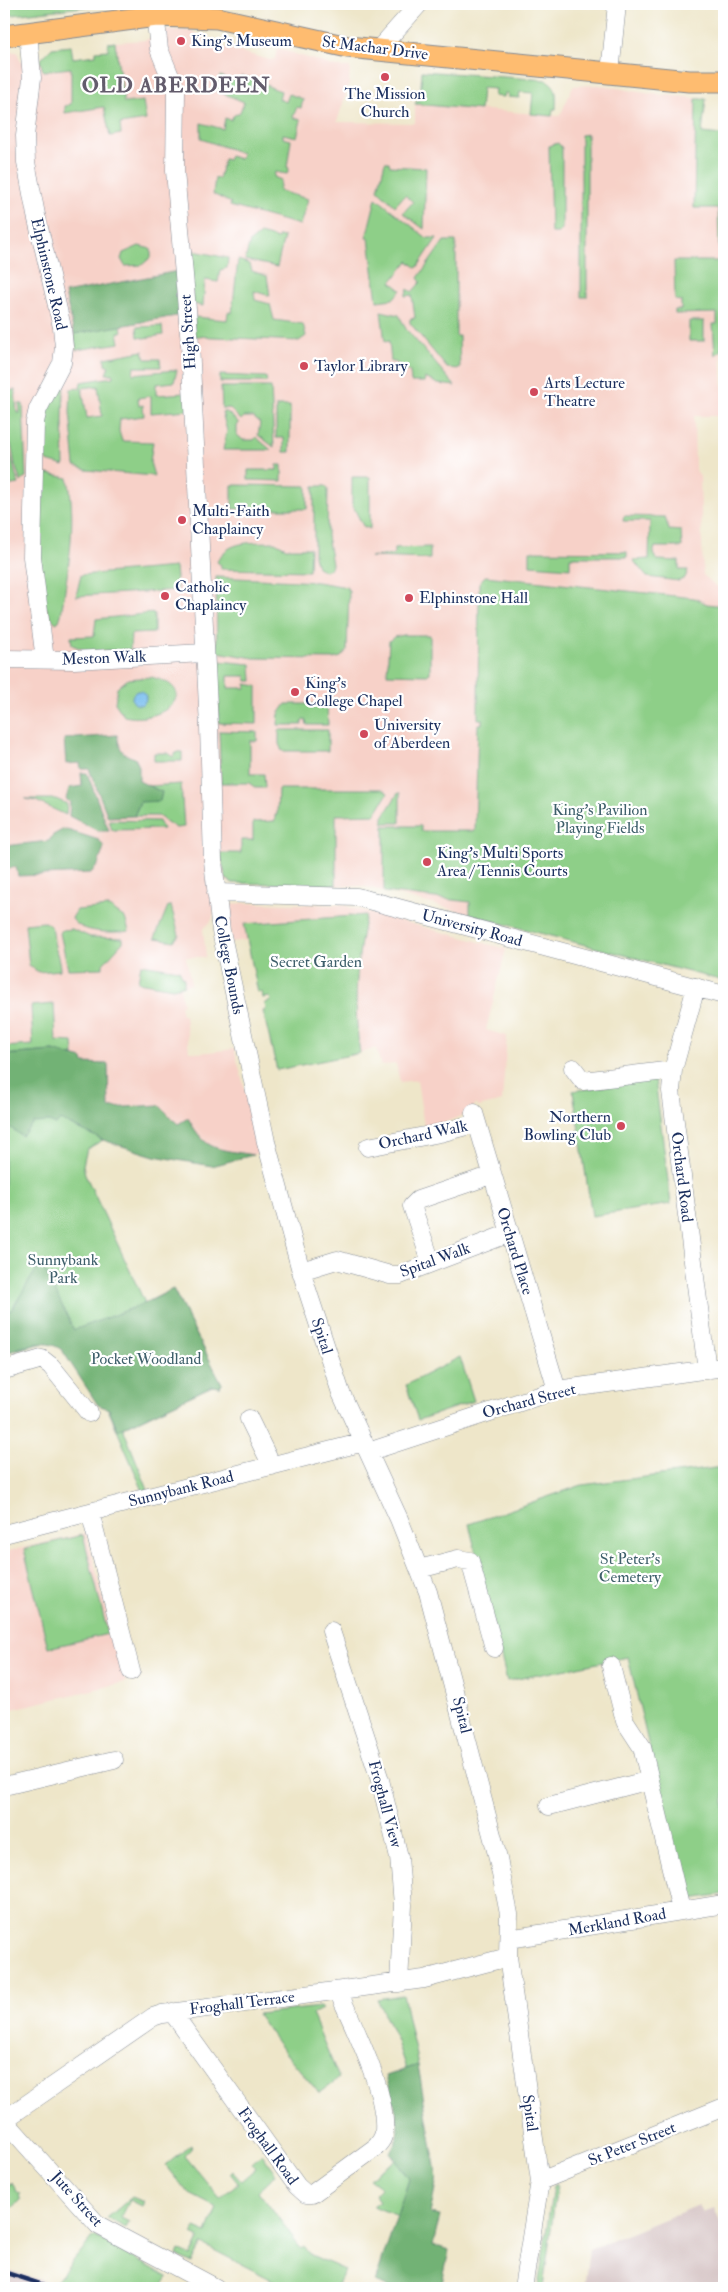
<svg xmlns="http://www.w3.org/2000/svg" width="728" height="2292" font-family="'IM FELL Double Pica',serif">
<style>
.built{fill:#f7d1c8}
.industrial{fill:#d2bfc0}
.green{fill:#8ecf88;stroke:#547f73;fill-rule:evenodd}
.forest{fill:#72b274;stroke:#467069}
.water{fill:#78bdef;stroke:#4a76a6}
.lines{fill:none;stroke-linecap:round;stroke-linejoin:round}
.minor-casing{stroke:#848a94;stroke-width:19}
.major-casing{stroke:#848a94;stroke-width:23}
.minor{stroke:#fff;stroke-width:18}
.major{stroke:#febc70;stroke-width:21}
.rail{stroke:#1b2f5e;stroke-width:4}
.poi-dot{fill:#d1495b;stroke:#fff;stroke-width:2}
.labels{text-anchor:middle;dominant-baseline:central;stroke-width:4.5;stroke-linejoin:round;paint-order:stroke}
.poi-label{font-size:16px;fill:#1b2f5e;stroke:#fff;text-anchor:start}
.street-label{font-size:16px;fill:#1b2f5e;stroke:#fff}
.park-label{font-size:16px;fill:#3e5f6b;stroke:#fff}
.district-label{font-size:21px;font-weight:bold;letter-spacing:1px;fill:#635c6c;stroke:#fff}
</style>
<rect width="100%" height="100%" fill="#fff"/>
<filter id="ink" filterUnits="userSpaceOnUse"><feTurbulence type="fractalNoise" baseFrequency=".02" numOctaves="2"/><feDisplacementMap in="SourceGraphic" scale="10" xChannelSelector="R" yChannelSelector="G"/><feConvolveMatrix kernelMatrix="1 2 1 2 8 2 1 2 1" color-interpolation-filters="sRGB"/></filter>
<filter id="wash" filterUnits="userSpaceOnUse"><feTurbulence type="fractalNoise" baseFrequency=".0096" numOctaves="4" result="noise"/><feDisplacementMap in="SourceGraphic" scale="20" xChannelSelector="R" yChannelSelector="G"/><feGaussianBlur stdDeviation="1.12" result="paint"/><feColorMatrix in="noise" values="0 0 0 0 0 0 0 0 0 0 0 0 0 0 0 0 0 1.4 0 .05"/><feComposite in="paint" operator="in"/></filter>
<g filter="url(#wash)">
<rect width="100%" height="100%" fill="#eee6c9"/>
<path class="built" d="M168,30L193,31L209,43L270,60L275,59L277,48L336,67H350L349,84L337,122L415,123V104L560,116L573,86L599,85L651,94L706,99L702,133L722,135V159H724V321L721,348L724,416H694L695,468L700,477L703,575L716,586H724V981L363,886L222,882L212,920L203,929L206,957H186L191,984L180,987L183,1004L180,1005L182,1015H185L189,1051L200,1053L234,1049L262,1152L212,1166L154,1156L103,1140L44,1113L4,1089V51L17,52L21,62L40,60L43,71L118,62L115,42L146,40Z
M242,903L341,905L506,949L486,1030L507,1036L502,1101L478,1107L475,1104L470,1112L427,1130L424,1126L417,1080L400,1082L396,1064L381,1065L376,1048L351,1056L278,989L246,940L231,942L226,905Z
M86,1533L126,1682L4,1711V1552Z"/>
<path class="industrial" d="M699,2205L703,2213L714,2208L724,2231V2288H584L589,2250Z
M4,2269L54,2284L64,2288H4Z"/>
<path class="green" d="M4,4H109L4,16Z
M115,42L124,103L143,101L146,120L120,124L121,134L110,136L104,107L65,113V106L71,104V68L43,71L40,60L52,48L71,46L73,58L96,55V51L108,50V43Z
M422,71L546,80C559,87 556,96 556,109H553L552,116L531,114L533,93L520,92L519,98L508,97V93H505L504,97L494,96L495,89L482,88L480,110L415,104L417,100H420Z
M220,76L238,82L241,76C251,77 270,88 281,91L279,99L286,102L289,94L303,99L301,108L297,107L293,117L301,120L297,137L283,134V138L291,140L287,167L289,168L287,174L275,172L274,177L281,180L279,191L308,199L300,225L230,206L231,203L213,194L215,178L219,179L224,159L228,160L230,156L240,159L242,153L201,139V123L223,129L225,118L231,120L233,116L240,112L244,102L215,90Z
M696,99H706L702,133L722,135V159H724V250H719L718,208H694Z
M587,134V297H581V135Z
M558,143L562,148V229L559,233H551L549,146Z
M385,162H389L390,166L426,168L424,229L403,213L413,202L405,195L395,206L378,190Z
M376,198L427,238H437L417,268L408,261L391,282L401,290L393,299L377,301L369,238H366Z
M260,234L278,239L279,236L284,237L277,267L245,260L250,242Z
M444,241H456V336H459L460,369L447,368L410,323V319L415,318L412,295L405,296L408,289L412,292L421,282L418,278Z
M139,246L151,249V257L142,265L125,266L121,259L123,253Z
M189,250L228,258L227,268L220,270L218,282L205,280L203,306L193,304Z
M238,260L250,264L252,271L267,276L270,296L254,291L255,300L270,304L274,320L303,324L306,336L299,341L193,336L194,317L227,320L228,312L232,313Z
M674,261H724V322L721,351L715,355L713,324H717V313L675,314V310H681V301L675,300Z
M381,311L399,315L406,329L455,386L438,384L425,378L424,382H411L410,372L395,362H391L389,341L385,342Z
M689,321H704V341H689Z
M121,325L122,332H118L120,343L76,350L74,334Z
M162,326L163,335L145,338L138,337L137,327Z
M143,351L146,359H160L161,367H134L133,374L177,370L174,382L156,384V395L185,393L188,410L151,413V396L138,398L139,406L143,405L144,416L120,419L119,431L122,441L153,442L150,462L154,476L86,470L75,466L70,412L71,389L80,388L81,382L113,377V374H106L109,366L105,364V358ZM98,386L102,416L87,418L82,388Z
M220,375L266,377L267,382H220Z
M64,376L63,419L64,466L47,461L45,458L43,418Z
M221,387H271L274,447L258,435L260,423L253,417H244L241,420L229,408L222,409Z
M15,390L17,413H20L19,404H23L26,477L21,482L15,465L11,444L4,438V406L7,405L6,391Z
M276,406H290V452H284V438H276Z
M222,412H227L239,423L237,426V435L243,440H254L256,437L271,450H223L227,431Z
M4,441C11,447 14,473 19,484L4,486Z
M277,465H282V481L248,480V470H277Z
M48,474L68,478C77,523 68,570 61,615L59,621L56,623C32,604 41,508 42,478Z
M352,477H370V529L363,526L352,504Z
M232,485L307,486V509H232Z
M314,486H326L328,488L327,536L332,564L331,568L325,571L317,567L314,556Z
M624,516L665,517L669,530L681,531L682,547H655L653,554L657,560L679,561V570H688L685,578L679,581L647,577L633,560L649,559L650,521H623Z
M275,542L286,548H310L309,571L221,569V565L217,562C228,539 253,543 275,542Z
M430,547V559L370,557L394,555V548Z
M530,551L627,552V557H570V568L530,565Z
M175,567L177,590L76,596L81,575Z
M485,576L694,598L707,604L724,606V981L470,915V902L384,892V826H421V831H475L478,724H482V719H478L479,583Z
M216,577L317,582L347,587L349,592L347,650L341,657L333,659L254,658L217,652Z
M154,613V633L131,634L130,651H88L72,645L71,637L94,636L96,619Z
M404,635H430V673L427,675L387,674L389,641L394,637Z
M218,661L251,664L252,681H247L246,676H228V688H246V684L257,686V724L219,723Z
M151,677C205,689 162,725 124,716L115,703L117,688L128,679Z
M286,704H327L328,725H307L306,720H302V725H278L279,714Z
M279,730H328V751H282L279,744Z
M219,731L257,732V741H250V774H264L265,788H256L249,783H221Z
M177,752H182V761H154V753H167L173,757Z
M181,784L184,827L176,828L158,816H134L140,802L162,792L148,786Z
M278,789H382L388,793L375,814L336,815V885L233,883L226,879L220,853H241V840H253V822L275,821V815H277Z
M398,793H400V823H383V817Z
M25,799H56L67,804L66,815L36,801Z
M109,820L159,821L163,829L112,830Z
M168,906H171L179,935L174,941L155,938Z
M109,907L125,918L129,931C115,933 79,934 72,918L77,910Z
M366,915C356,961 353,1007 360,1053L277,1070L263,1011L266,1010L265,1003L271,1001L270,997L263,998L262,992L258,993L244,924Z
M44,922C56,927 52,936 55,946C57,955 60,961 60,970L38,972L29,965L25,924Z
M72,929L90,937L123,938V942L103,964V968L68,969L60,933L62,930Z
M141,964L179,970L184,979V985L173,988L138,982Z
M54,1004L56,1041L73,1042L74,1056L53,1051L4,1055V1047L33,1045L31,1006Z
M655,1079L671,1204L592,1216L573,1091Z
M4,1089L45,1113L103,1140L87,1149L83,1165L85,1174L145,1303L173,1289L222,1384L220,1387L212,1386L123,1428L148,1490L143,1491L81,1346L44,1343L4,1353Z
M460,1357L474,1401L418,1420L406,1385Z
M724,1467V1894L685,1900L628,1657L507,1681L469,1524L582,1485Z
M83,1535L108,1634L48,1648L24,1549Z
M403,1995L418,2065L406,2069L396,2039L377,1999Z
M320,2007L322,2009L312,2014L339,2078L319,2093L278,2044L257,2014Z
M191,2145L192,2149L185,2156L220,2198L238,2183L230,2173L232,2171L241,2181L256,2168L252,2163L262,2154L276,2174L258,2191L301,2248L304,2246L311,2255L345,2270L336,2288H288L202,2244L192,2263L177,2255L179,2250L191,2256L200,2238L192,2234L195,2228L207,2233L217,2208L188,2193L166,2165Z
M396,2160L409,2179L397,2216L373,2206L380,2201L375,2194L381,2188L369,2179Z
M7,2183L9,2185L12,2183L17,2189L15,2190L21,2194L19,2196L21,2200L4,2215V2186Z
M557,2184L543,2288H538L553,2186Z
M132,2197L144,2202L142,2206L130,2200L121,2218L129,2222L126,2228L107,2218Z
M94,2236L168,2277L161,2288H64L54,2284Z"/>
<path class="forest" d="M178,271L182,315L74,334L65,293Z
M117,735C120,749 121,754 135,758L139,766V781L162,792L160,801L140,802L134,816L108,817L89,769H81L80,763L66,764L64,739Z
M81,773H87L109,831H98L69,816L70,802L66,799L69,788L82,786Z
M64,829L99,840L104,847L98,865L91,873L18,876L16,867L4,870V846L49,841L53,835Z
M53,1051L83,1059L84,1063L108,1064L109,1108L159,1105L178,1124L188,1118C207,1153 217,1148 253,1155L212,1166L154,1156L103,1140L60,1120L56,1125L49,1122L33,1123L22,1136L4,1123V1055Z
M41,1262L74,1330L146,1303L173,1289L222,1384L220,1387L212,1386L118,1430L109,1409L98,1405L62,1350C45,1337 22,1347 4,1353V1315L12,1309Z
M418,2065L437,2178L430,2214L440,2216L433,2245L449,2250L441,2288H390L375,2282L409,2179L390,2152C407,2132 392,2098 386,2076Z"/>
<path class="water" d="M132 698a7 7 0 1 1 14 0a7 7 0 1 1-14 0Z"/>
</g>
<g filter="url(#ink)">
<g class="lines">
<g class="minor-casing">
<path id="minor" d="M154,4L159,49L176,91L175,171L190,344L209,727L213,861L221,931L266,1142L301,1271L341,1393L399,1519L428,1592L497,1854L509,1914L508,1957L540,2181L523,2288
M28,32L32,78L25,136L26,162L36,215L62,327L64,347L62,363L38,409L35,422L32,557L45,660
M378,50L419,4
M610,73L617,4
M4,659L74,660L204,653
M216,893L357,897L724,995
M696,987L673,1070L671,1091L707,1370
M573,1068L583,1081L673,1070
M474,1113L557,1390
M368,1147L440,1133L477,1123
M431,1262L412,1206L418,1200L480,1179
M301,1271L337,1260L390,1275H400L510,1233
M4,1370L42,1359L51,1366L89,1413
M249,1419L272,1466
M368,1452L557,1390L724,1367
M90,1512L131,1671
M4,1534L364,1442
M419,1569L458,1559L470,1561L494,1648
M331,1631L380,1780L399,1857L403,1905L399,1983
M611,1666L625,1721L642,1747L681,1910
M4,1786L114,1760
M549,1806L650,1780
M509,1939L724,1904
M172,2012L297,2186L306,2194H312L376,2147C380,2142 384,2138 384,2131C387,2092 354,2027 338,1991
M4,2120L153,2017L162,2014L424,1979L508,1957
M4,2120L98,2225L216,2288
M540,2181L724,2107"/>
</g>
<g class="major-casing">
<path id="major" d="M4,36L156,16L217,18L348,47L689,81H724"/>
</g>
<use href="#minor" class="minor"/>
<use href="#major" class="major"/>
<path class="rail" d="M4,2272L53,2288"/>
</g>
</g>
<g class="poi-dot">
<circle cx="181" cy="41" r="5"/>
<circle cx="385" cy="77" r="5"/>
<circle cx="304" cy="366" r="5"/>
<circle cx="534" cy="392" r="5"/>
<circle cx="182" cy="520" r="5"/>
<circle cx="165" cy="596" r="5"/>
<circle cx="409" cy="598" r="5"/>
<circle cx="295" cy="692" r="5"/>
<circle cx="364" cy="734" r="5"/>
<circle cx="427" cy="862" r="5"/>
<circle cx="621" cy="1126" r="5"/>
</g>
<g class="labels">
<g class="poi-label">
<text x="191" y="41">King's Museum</text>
<text x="385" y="94" text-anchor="middle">The Mission<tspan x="385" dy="18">Church</tspan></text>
<text x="314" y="366">Taylor Library</text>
<text x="544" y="383">Arts Lecture<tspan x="544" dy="18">Theatre</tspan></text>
<text x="192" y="511">Multi-Faith<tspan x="192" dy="18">Chaplaincy</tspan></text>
<text x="175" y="587">Catholic<tspan x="175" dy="18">Chaplaincy</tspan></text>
<text x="419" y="598">Elphinstone Hall</text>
<text x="305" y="683">King's<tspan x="305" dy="18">College Chapel</tspan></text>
<text x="374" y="725">University<tspan x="374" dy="18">of Aberdeen</tspan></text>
<text x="437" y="853">King's Multi Sports<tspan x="437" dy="18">Area / Tennis Courts</tspan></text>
<text x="611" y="1117" text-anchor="end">Northern<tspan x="611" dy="18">Bowling Club</tspan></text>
</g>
<g class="street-label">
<text transform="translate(375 48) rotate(7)">St Machar Drive</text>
<text transform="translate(49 274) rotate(77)">Elphinstone Road</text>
<text transform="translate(188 332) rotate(-94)">High Street</text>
<text transform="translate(104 658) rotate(-2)">Meston Walk</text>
<text transform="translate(472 928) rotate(15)">University Road</text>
<text transform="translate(229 965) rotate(79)">College Bounds</text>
<text transform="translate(423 1135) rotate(-12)">Orchard Walk</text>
<text transform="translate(682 1177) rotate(83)">Orchard Road</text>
<text transform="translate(515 1251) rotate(73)">Orchard Place</text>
<text transform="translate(435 1260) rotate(-20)">Spital Walk</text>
<text transform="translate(322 1336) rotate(72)">Spital</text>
<text transform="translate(529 1401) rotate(-15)">Orchard Street</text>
<text transform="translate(181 1489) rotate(-14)">Sunnybank Road</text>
<text transform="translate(462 1715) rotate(76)">Spital</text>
<text transform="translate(385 1804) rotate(75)">Froghall View</text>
<text transform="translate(617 1922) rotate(-10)">Merkland Road</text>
<text transform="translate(242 2003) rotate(-7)">Froghall Terrace</text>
<text transform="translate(530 2113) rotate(82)">Spital</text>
<text transform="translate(632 2144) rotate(-22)">St Peter Street</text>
<text transform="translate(268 2146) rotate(54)">Froghall Road</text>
<text transform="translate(77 2199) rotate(48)">Jute Street</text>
</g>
<g class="park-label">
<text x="600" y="810">King's Pavilion<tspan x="600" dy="18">Playing Fields</tspan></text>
<text x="316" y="962">Secret Garden</text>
<text x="63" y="1260">Sunnybank<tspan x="63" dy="18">Park</tspan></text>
<text x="146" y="1359">Pocket Woodland</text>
<text x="630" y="1559">St Peter's<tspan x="630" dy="18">Cemetery</tspan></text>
</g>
<g class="district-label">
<text x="176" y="85">OLD ABERDEEN</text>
</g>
</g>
<rect width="728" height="2292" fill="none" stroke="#fff" stroke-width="20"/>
</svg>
